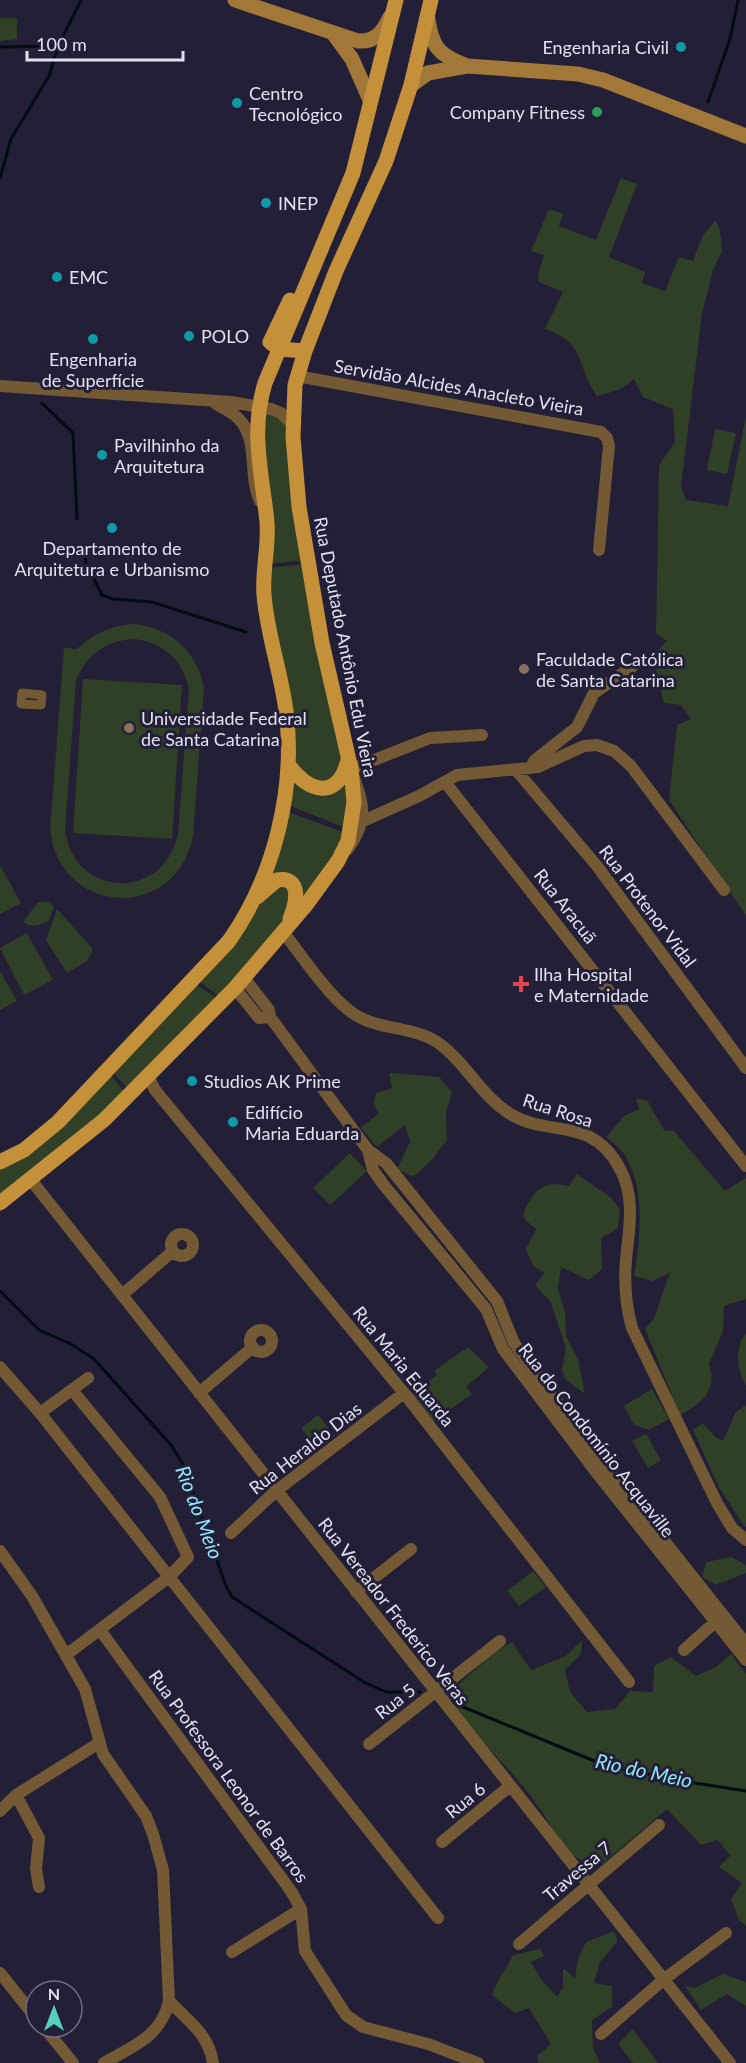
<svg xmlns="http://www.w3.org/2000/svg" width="746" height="2063" font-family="Lato,sans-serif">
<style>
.green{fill:#2f4026;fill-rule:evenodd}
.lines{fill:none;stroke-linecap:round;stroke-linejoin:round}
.stream{stroke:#000e13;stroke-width:3}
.pedestrian{stroke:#735a34;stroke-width:9}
.minor{stroke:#735a34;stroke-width:12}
.secondary{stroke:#a17838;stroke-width:15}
.primary{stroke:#c49039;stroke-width:15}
.culture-dot{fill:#0f9aa8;stroke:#221f37;stroke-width:2}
.leisure-dot{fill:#2e9e5b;stroke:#221f37;stroke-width:2}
.education-dot{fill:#8d6e63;stroke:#221f37;stroke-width:2}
.health-dot{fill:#e0444e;stroke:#221f37;stroke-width:2}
.labels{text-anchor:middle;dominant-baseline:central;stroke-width:6;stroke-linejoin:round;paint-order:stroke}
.poi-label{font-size:18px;fill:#e2e1f2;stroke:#221f37;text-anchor:start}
.street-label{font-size:18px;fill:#e2e1f2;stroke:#221f37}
.water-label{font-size:20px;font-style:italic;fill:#91eafc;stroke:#221f37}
</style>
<rect width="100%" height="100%" fill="#221f37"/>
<path class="green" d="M0,18H17V39L0,41Z
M621,178L637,184L609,257L645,272L642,283L665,291L679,257L693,261L703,235L716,220L720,231L722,251L713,270L702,314L681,486L686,500L728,506L746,416V916L669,800L677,725L691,719L681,705L664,703L653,655L667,641L656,633L659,465L675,442L673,409L643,397L634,379L619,390L597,396C575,365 587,343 545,329L563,292L539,282L538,275L544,255L531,251L549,209L563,214L559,226L596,240Z
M264,410L281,416L290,427L305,560L268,564Z
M715,429L736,433L727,474L707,470Z
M307,564L346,758L342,772L321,786L294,764L268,602L267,568Z
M135,624C172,629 197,651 204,688L193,836C176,922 60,917 50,830L64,648L77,649C94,633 112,625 135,624ZM135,639C164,643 183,660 189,689L178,833C165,902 73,899 65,829L76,681C86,655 106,640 135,639Z
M83,679L182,685L172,839L73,833Z
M290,771L319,792L350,772L348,829L285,804Z
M285,811L346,833L341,847L301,904L297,882L262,888Z
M0,865L21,903L0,914Z
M277,884L292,888L283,928L222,998L195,979Z
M38,902H48L54,906L49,921C39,925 33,929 23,922Z
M57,909L93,949L87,961L67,973L46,940Z
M27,933L53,980L24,995L0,948Z
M0,971L17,1001L0,1010Z
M193,982L219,1000L130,1091L110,1069Z
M107,1071L127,1094L0,1199V1165Z
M389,1073L439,1077L452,1092L446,1112L447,1140L432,1160L413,1177L397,1169L410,1142L405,1125L377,1147L361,1128L378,1114L374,1103L376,1093L392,1088Z
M636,1099L647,1100L664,1130L674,1131L725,1191L746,1178V1299L724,1306L723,1331L709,1364C718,1391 702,1403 680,1415L645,1329L654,1318L670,1273L652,1281L634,1276C640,1237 646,1194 626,1157C622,1149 612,1143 606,1137L624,1116L639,1109Z
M350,1153L367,1171L330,1205L313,1188Z
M577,1174L610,1197L620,1209L618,1228L601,1238L602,1269L589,1280L561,1267L558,1289L565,1312L566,1336L578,1359L585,1394L565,1379L562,1370L566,1348L550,1301L535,1285L544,1273L533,1266L526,1249L536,1229L524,1219C523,1211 525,1208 529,1202C539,1184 549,1182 569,1186Z
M746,1333V1386C737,1372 734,1346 746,1333Z
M468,1347L489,1367L466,1387L472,1394L432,1422L411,1394L437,1375L434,1371Z
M652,1389L669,1419L649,1430L634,1425L624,1406Z
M746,1405V1527H745L718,1486L693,1430L703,1423L715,1437L723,1441L736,1412Z
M318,1415L335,1436L318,1450L301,1428Z
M646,1434L661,1460L648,1468L632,1441Z
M731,1557L746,1565V1573L716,1585L702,1577L706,1562Z
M533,1571L546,1587L519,1606L507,1591Z
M582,1640L581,1654L565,1670L570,1692L587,1712L615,1709L630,1691L653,1692L654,1666L671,1657L696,1676L716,1667L731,1654L746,1674V1926L739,1920L731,1899L742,1883L719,1867L730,1856L718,1840L701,1845L667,1809L602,1864L588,1863L562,1851C539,1787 481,1750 446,1695L498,1650L512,1642L531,1670L566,1656Z
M614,1931L618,1941L600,1962L594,1983L612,1986V2007L592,2020L593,2048L600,2063H538L537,2056L551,2044L529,2008L515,2013L492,1995C496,1980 507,1969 513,1955L540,1949L544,1956L531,1962L540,1978L557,1997L563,1987V1968L575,1978L578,1959L586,1942Z
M723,1974L746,1982V2006L727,1994L701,2010L685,1986L695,1988Z
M633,2029L658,2063H633L618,2044Z"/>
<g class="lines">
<path class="stream" d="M0,47L58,46
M708,102L730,39L738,0
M0,178L11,139L49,76L58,46L81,0
M42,403L73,433L77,519
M83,545L86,563L102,595L113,599L152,602L246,632
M0,1291L39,1330L71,1344L94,1359L171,1445L183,1464L226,1586L232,1597L364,1682L386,1692H420
M451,1702L604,1765L682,1781L746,1791"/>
<path class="pedestrian" d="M22,693L42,695L41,705L21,704Z"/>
<path class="minor" d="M297,376L601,432L607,438L609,446L599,550
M0,386L231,402L271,409L281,413L293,425
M215,403C222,408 233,412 239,419C259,440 248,475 260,501
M531,768L534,761L577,727L594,693L632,667
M516,770L597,866L746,1068
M445,782L746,1166
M363,821L419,796L457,775L538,767L584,746L597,745L614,751L631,766L724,890
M347,850C370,819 363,803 351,769L430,738L482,735
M284,933C303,957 335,1007 363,1019C387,1030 416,1028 437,1042C466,1062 482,1098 512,1115C549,1137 591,1116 619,1167C636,1196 629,1228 626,1260C624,1283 626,1306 632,1328L717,1503L732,1528L746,1540
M244,978L269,1010L270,1017L368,1150L386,1163L497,1301L514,1343L604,1465L746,1644
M235,988L259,1018L270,1017
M148,1076L155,1090L404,1393L629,1682
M368,1150L373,1170L383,1184L486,1309L503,1349L596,1472L746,1660
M31,1180L730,2063
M171 1245a11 11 0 1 1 22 0a11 11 0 1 1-22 0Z
M122,1295L173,1251
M250 1341a11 11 0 1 1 22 0a11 11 0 1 1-22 0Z
M0,1367L40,1413L438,1918
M199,1393L253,1347
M40,1413L88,1378
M231,1533L276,1491L404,1393
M0,1551L32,1596L85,1689L103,1754L146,1816L153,1834L163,1870L169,2001C161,2037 133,2046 104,2063
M356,1592L411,1549
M100,1630L291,1891L301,1909L305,1951L346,2015L363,2027L428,2044L478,2063
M684,1650L723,1615
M66,1655L169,1577L188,1557L160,1497L72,1390
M369,1744L500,1641
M16,1795L39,1838L36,1869L39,1887
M0,1811L16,1795L99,1743
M442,1842L510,1786
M519,1944L659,1825
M232,1952L301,1909
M0,1973L36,2018
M169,2001C188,2021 209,2034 213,2063
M44,2027L73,2063
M601,2034L663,1980L726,1933"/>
<path class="secondary" d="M235,0L358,41C376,42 383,32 390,17
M428,19C432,48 439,55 467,66
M333,33L352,59L370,100
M411,85L428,73L467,66L578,74L603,80L746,136"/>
<path class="primary" d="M290,300L270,342L279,349L305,351
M288,764C308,793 338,801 348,760
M257,897L277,880C303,876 296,904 290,919
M0,1162L24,1150L58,1122L229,941C274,877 296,789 286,711C281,672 267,634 264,595C262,571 269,547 267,522C262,473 250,432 265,383L353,173L396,0
M0,1203L104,1120L235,988L306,905L338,861L348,841L354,802L351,769L322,643L299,507L293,437L295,385L305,351L336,271L386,161L411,85L431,0"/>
</g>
<g class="culture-dot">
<circle cx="681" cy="47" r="6"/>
<circle cx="237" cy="103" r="6"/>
<circle cx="266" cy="203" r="6"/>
<circle cx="57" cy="277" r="6"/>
<circle cx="189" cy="336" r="6"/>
<circle cx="93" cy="339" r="6"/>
<circle cx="102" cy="455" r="6"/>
<circle cx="112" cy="528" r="6"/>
<circle cx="192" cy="1081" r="6"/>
<circle cx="233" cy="1122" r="6"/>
</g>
<circle class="leisure-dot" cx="597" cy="112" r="6"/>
<g class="education-dot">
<circle cx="524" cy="669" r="6"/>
<circle cx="129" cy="728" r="6"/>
</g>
<path class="health-dot" d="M518 975h6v6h6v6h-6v6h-6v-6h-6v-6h6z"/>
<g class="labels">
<g class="poi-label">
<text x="669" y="47" text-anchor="end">Engenharia Civil</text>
<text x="249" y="93">Centro<tspan x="249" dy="21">Tecnológico</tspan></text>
<text x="585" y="112" text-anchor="end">Company Fitness</text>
<text x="278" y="203">INEP</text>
<text x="69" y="277">EMC</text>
<text x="201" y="336">POLO</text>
<text x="93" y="359" text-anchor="middle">Engenharia<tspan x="93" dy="21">de Superfície</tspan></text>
<text x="114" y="445">Pavilhinho da<tspan x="114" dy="21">Arquitetura</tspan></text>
<text x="112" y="548" text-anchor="middle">Departamento de<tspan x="112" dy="21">Arquitetura e Urbanismo</tspan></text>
<text x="536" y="659">Faculdade Católica<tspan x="536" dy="21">de Santa Catarina</tspan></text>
<text x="141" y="718">Universidade Federal<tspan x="141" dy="21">de Santa Catarina</tspan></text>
<text x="534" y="974">Ilha Hospital<tspan x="534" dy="21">e Maternidade</tspan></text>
<text x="204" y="1081">Studios AK Prime</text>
<text x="245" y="1112">Edifício<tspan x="245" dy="21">Maria Eduarda</tspan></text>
</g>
<g class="street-label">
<text transform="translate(459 387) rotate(10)">Servidão Alcides Anacleto Vieira</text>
<text transform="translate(346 647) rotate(79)">Rua Deputado Antônio Edu Vieira</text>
<text transform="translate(566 906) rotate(52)">Rua Aracuã</text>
<text transform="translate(648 906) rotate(53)">Rua Protenor Vidal</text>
<text transform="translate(558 1110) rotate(18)">Rua Rosa</text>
<text transform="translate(404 1366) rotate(51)">Rua Maria Eduarda</text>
<text transform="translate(597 1440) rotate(52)">Rua do Condomínio Acquaville</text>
<text transform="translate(305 1448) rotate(-38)">Rua Heraldo Dias</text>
<text transform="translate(394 1611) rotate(52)">Rua Vereador Frederico Veras</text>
<text transform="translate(395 1701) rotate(-38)">Rua 5</text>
<text transform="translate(229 1776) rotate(54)">Rua Professora Leonor de Barros</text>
<text transform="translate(465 1800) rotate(-39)">Rua 6</text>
<text transform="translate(577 1871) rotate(-40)">Travessa 7</text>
</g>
<g class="water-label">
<text transform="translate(200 1512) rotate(69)">Rio do Meio</text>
<text transform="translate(644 1770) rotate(12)">Rio do Meio</text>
</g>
</g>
<g transform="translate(54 2009)"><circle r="28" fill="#221f37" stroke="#6f6d82" stroke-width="1.5"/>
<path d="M0-4.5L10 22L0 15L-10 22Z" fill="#57cec2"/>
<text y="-9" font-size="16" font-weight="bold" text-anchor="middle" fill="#e2e1f2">N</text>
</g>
<path d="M27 51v9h156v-9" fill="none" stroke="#e2e1f2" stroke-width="3"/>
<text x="36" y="51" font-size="18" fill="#e2e1f2" stroke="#221f37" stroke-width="4.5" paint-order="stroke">100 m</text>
</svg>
